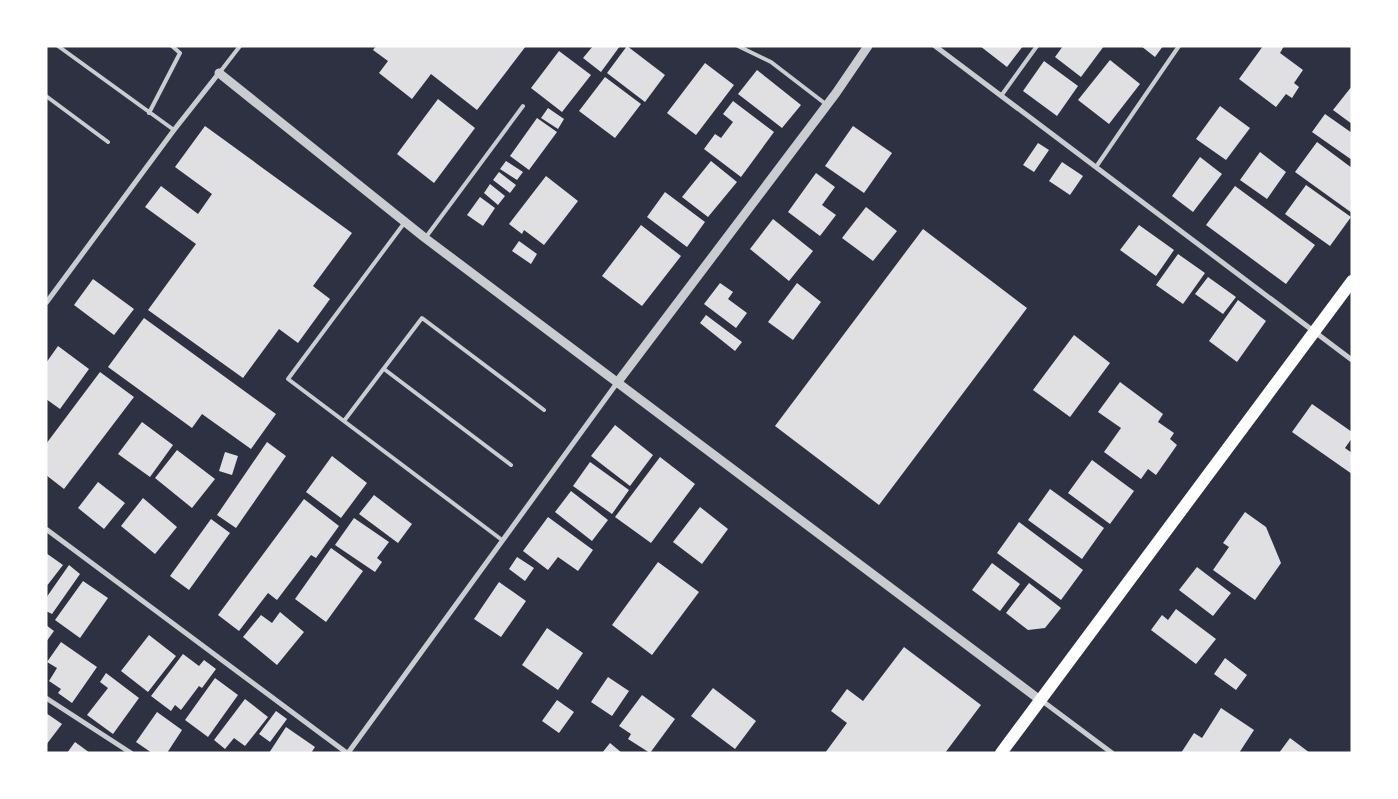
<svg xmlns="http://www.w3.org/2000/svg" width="1398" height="799" font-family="Commissioner,sans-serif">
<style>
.building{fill:#e0e0e3}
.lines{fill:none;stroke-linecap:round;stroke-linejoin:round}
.service{stroke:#caccd0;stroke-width:4}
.minor{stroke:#caccd0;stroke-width:5}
.tertiary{stroke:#caccd0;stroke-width:9}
.primary{stroke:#fff;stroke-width:12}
</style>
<rect width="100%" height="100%" fill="#2d3142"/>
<path class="building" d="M376,46H526L477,110L431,74L412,99L379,73L388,61L373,50Z
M593,46H620L601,72L583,58Z
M627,46L665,75L645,102L607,73Z
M980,46H1023L1007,67Z
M1063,46H1104L1081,77L1055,57Z
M1141,46H1163L1155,57Z
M1263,46H1284L1280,53L1303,70L1294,83L1299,87L1292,98L1286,94L1276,107L1239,79Z
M559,51L591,75L562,112L531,88Z
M1110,60L1140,84L1109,124L1078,100Z
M1044,61L1078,86L1057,116L1023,91Z
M705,63L734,85L696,135L667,113Z
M757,70L801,105L782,128L738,94Z
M605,77L641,104L615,138L579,111Z
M1352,86V124L1333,110Z
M438,99L475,128L434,183L397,154Z
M733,101L774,132L741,177L704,149L715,134L721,138L733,122L723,114Z
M1220,106L1250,128L1226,160L1196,139Z
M548,108L564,119L558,129L541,118Z
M1325,114L1352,133V160L1312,132Z
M537,118L557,132L529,170L510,156Z
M205,126L352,233L313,286L330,299L298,343L279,329L243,378L148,310L196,244L145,207L161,186L198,214L212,194L175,167Z
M853,126L892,153L864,193L825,166Z
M1317,142L1352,168V213L1295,172Z
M1038,143L1049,150L1034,172L1023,165Z
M1260,152L1286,172L1267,199L1240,180Z
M1200,157L1222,174L1193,212L1172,196Z
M506,161L523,172L517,180L500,169Z
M711,161L737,182L708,217L682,197Z
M1062,162L1083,176L1070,195L1049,181Z
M499,172L516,185L510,193L493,180Z
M816,173L835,187L822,205L836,215L820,236L788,212Z
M546,176L578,201L544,245L524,230L522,234L509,224Z
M490,184L505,196L498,205L484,193Z
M1306,185L1351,217L1330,246L1285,214Z
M1235,186L1315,245L1286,284L1206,225Z
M665,192L705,222L687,247L647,217Z
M480,197L495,208L483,226L467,215Z
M866,207L897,231L873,261L842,238Z
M773,219L813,251L789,281L750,249Z
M641,225L681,256L642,306L602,276Z
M1139,225L1174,250L1156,276L1120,250Z
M923,229L1027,308L879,505L775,426Z
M519,241L537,254L531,264L512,251Z
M1178,254L1205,273L1183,304L1156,285Z
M1208,277L1236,297L1223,314L1195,294Z
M93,279L134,309L114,335L74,305Z
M720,283L733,292L728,299L747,313L736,328L704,304Z
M797,283L821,302L793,340L768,322Z
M1238,300L1266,321L1237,362L1209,341Z
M706,315L742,342L735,351L700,323Z
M144,318L276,414L251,449L202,414L192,428L108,367Z
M1074,335L1110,363L1070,417L1033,390Z
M58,346L89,369L60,409L46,399V363Z
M100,372L134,397L64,489L46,475V444Z
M1120,382L1163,414L1158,422L1174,433L1170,439L1177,445L1156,475L1148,469L1141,479L1104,452L1121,428L1098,412Z
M1312,404L1352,432V438L1345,448L1352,453V474L1292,432Z
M142,422L173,445L150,477L118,454Z
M615,425L653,455L630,486L591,456Z
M267,442L286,456L236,528L217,515Z
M177,450L215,479L192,508L155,478Z
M225,452L238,456L232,475L219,471Z
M332,456L367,483L341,518L306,492Z
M660,457L695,484L651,543L615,517Z
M1092,460L1134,491L1110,524L1068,493Z
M590,462L629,490L612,514L573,486Z
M98,482L125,503L104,529L78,508Z
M1050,489L1104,528L1082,559L1028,520Z
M571,491L608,520L592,541L555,512Z
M374,495L412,524L398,543L359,514Z
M143,498L177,527L155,554L121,526Z
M304,499L339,526L316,558L311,555L277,600L268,593L239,631L218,615Z
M700,507L728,529L702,564L673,542Z
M1245,512L1266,527L1281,563L1255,600L1213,570L1229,547L1223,543Z
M548,517L593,550L578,571L558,557L548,570L523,551Z
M354,518L389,542L377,558L382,562L375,572L335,545Z
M211,519L230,533L189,590L170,576Z
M1019,522L1083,570L1061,600L997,553Z
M331,548L363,571L326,622L295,599Z
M46,553L63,565L46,587Z
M517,557L534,568L525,581L509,569Z
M658,562L699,592L652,655L612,625Z
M992,563L1020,584L1000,611L972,590Z
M69,565L80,574L52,614L46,611V598Z
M1197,567L1231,593L1213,616L1179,590Z
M83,581L108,598L80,638L55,620Z
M499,582L526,601L501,637L474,619Z
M1029,583L1061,608L1045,628L1028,630L1006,613Z
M1176,609L1216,639L1196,664L1151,630L1162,615L1168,620Z
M280,612L304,632L277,665L243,637L261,615L272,623Z
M46,625L54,631L46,642Z
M547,628L583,653L558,690L522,665Z
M149,635L176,656L148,692L121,671Z
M61,642L97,667L72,703L58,693L61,689L49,681L57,668L47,662Z
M904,647L981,705L945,753H825L847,723L831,711L847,689L863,701Z
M183,654L199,666L204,660L216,669L202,688L199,686L181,710L175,705L171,711L151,696Z
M1225,658L1247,675L1236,690L1214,674Z
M106,673L139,698L113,734L87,715L108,688L100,682Z
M608,677L629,691L612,716L591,702Z
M215,678L238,695L208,737L185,720Z
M713,688L756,721L735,749L691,716Z
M642,695L675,719L650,753L628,739L631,734L619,726Z
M245,699L268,717L245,746L234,738L225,749L214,740Z
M557,700L574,712L559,733L542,721Z
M1221,708L1254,730L1239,753H1181L1194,733L1202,738Z
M276,711L287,719L270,742L259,734Z
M157,712L182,730L167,753H152L136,742Z
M46,713L62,724L46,745Z
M286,727L315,747L311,753H269Z
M1290,738L1310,753H1279Z
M75,742L90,753H67Z
M610,743L622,753H602Z"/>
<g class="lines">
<path class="service" d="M58,46L174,130
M738,46L771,62L827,105
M220,72L240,46
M46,96L108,142
M1001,96L1037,46
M149,113L180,53L172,46
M1096,167L1179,46
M405,222L288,379L502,540
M426,237L523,106
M384,369L511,465
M344,421L422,318L544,410"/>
<path class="minor" d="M935,46L1352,360
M46,303L174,130L219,73
M46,529L347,753
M46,698L131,753
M1041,700L1112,753
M348,753L617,383"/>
<path class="tertiary" d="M219,73L425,238L1040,700
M617,383L836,93L868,46"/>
<path class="primary" d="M1001,753L1352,281"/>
</g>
<rect width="1398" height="799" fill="none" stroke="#ffffff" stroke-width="95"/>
</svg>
